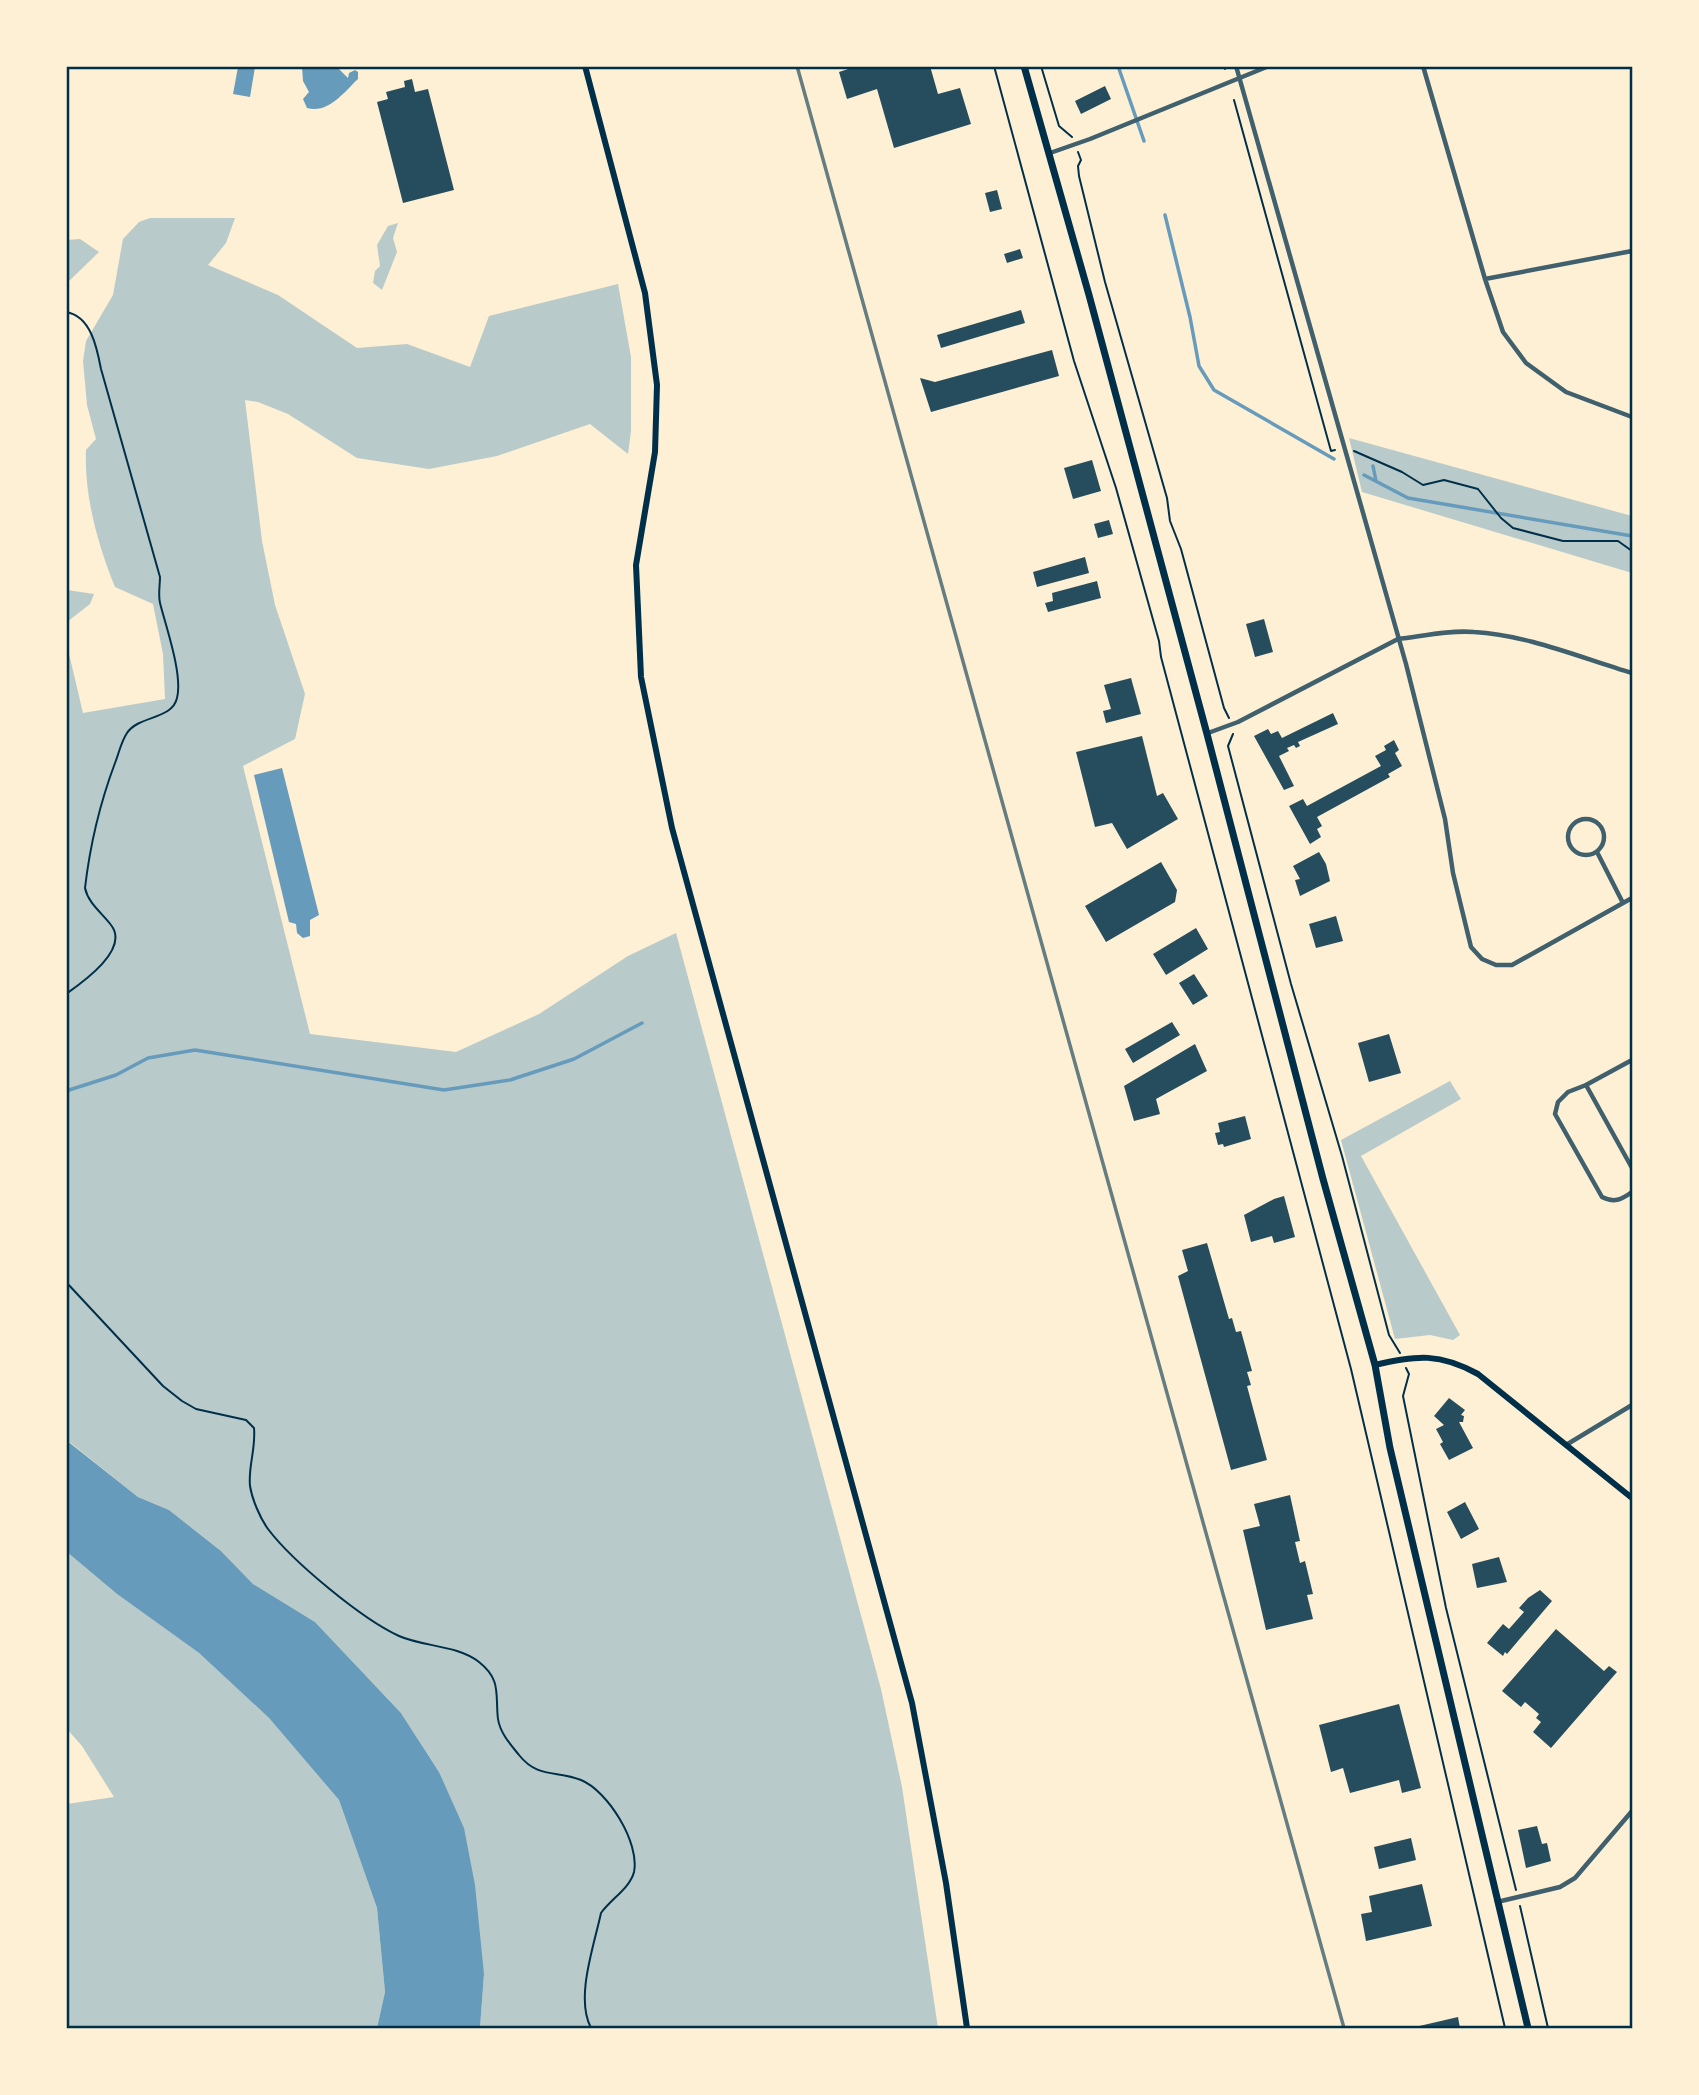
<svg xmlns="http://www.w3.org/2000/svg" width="1699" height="2095" font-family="Ubuntu,sans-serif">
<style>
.green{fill:#b9caca}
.water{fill:#669bbc}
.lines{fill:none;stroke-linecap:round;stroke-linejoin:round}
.stream{stroke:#669bbc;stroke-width:3.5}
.building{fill:#264d5e}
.path{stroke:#003049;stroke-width:2}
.minor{stroke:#3f606c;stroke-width:4.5}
.secondary{stroke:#003049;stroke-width:6}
.primary{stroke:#003049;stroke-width:7}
.rail{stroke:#657d81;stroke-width:3.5}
.neatline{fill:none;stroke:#003049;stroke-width:2.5}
</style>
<rect width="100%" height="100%" fill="#fdf0d5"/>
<path class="green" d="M150,218H235L226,243L208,265L278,295L357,348L407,344L470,367L489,316L618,284L631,357V431L628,454L590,424L497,456L429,469L357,458L288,414L258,402L245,400L262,541L275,605L305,694L295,739L243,766L310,1034L456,1052L539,1014L628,956L676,933L881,1689L902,1787L938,2028H480L484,1974L439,1772L401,1713L315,1622L253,1584L221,1551L169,1510L138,1497L67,1440L66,641L83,713L165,699L163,654L153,604L115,587C98,545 84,496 86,450L96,439L87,405L83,361L86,341L113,295L123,239L139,222Z
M398,223L393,238L397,252L382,290L373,283L375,271L380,266L377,245L388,226Z
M80,239L99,252L67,283V240Z
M1349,438L1632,516V573L1362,492Z
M67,590L94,594L90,604L67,622Z
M1450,1081L1461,1099L1361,1156L1460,1335L1453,1340L1430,1335L1395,1339L1341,1140Z
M67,1552L117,1594L199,1653L269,1718L339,1800L377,1908L385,1992L377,2028H67V1804L114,1797L82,1746L67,1729Z"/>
<path class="water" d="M336,66L348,78L349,73L355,70L358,72V79C345,91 329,114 307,108L303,99L309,92L303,81L302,67Z
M238,67H255L250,97L233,94Z
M282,768L319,915L310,920V936L303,938L297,933L296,924L289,922L254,775Z
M66,1440L138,1497L169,1510L221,1551L253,1584L315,1622L401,1713L439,1772L464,1828L475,1885L484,1974L480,2028H377L385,1992L377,1908L339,1800L269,1718L199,1653L117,1594L67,1552Z"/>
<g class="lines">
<path class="stream" d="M1118,66L1144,141
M1165,215L1190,317L1199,366L1214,390L1334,459
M1373,466L1376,481
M1364,475L1408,498L1632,536
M66,1091L116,1075L148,1058L195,1050L444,1090L510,1080L574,1059L642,1023"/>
</g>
<path class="building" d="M857,66H930L938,94L960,88L971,124L894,148L877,89L847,99L839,72Z
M412,79L415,92L428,89L454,190L403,203L377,102L388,99L386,92L405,87L404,81Z
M1105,86L1111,99L1081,114L1075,101Z
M997,190L1002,209L990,212L985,193Z
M1020,249L1023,258L1007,263L1004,254Z
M1021,310L1025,323L941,348L937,335Z
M1052,350L1059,376L931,412L920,378L935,382Z
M1092,460L1101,491L1073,499L1064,468Z
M1109,520L1113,534L1098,538L1094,524Z
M1085,557L1089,573L1037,587L1033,572Z
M1097,581L1101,598L1048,612L1045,603L1053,601L1052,593Z
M1264,619L1273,652L1255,657L1246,624Z
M1131,678L1141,714L1106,723L1103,711L1111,709L1104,685Z
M1333,713L1338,724L1298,742L1300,746L1296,748L1294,745L1287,748L1289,751L1279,756L1294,786L1284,790L1254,736L1268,729L1271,734L1278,731L1282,738Z
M1142,736L1157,796L1163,793L1178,819L1127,849L1112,823L1095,827L1076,752Z
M1394,740L1399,750L1395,753L1402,766L1388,774L1390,777L1317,817L1322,826L1317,829L1321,837L1310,844L1289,806L1303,799L1307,806L1381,766L1375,756L1386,750L1384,746Z
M1319,852L1326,864L1330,881L1300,896L1295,880L1300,879L1293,866Z
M1161,862L1177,890L1175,902L1106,942L1085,906Z
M1336,916L1343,941L1316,948L1309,924Z
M1196,928L1208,949L1166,975L1153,954Z
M1194,974L1208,996L1193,1005L1179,983Z
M1172,1022L1180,1035L1133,1063L1125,1049Z
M1389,1034L1401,1073L1369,1082L1358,1043Z
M1195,1044L1207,1071L1156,1099L1160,1114L1134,1121L1124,1086Z
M1245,1116L1251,1139L1224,1147L1223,1144L1218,1145L1215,1133L1220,1132L1218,1123Z
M1284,1196L1295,1237L1274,1243L1272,1236L1251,1242L1244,1215L1274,1199Z
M1207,1243L1229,1319L1232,1318L1236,1332L1241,1331L1252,1371L1247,1372L1251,1385L1247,1386L1267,1460L1231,1470L1178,1276L1188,1271L1182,1250Z
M1449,1398L1465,1410L1461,1415L1464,1416L1463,1422H1459L1473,1448L1449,1460L1440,1444L1443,1442L1436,1429L1444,1425L1434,1416Z
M1290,1495L1300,1541L1295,1542L1300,1563L1305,1561L1313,1594L1307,1595L1313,1619L1266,1630L1243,1530L1260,1526L1254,1504Z
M1465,1502L1479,1529L1461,1539L1447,1512Z
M1499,1557L1507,1582L1477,1588L1472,1564Z
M1540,1590L1552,1601L1507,1654L1505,1652L1503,1656L1487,1643L1503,1624L1509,1629L1524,1612L1519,1608L1528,1598Z
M1556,1629L1604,1671L1609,1666L1617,1672L1551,1748L1533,1732L1541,1722L1536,1718L1539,1714L1525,1702L1521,1707L1502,1691Z
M1399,1704L1421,1788L1402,1793L1399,1780L1350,1793L1343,1768L1331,1772L1319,1725Z
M1537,1826L1542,1844L1547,1843L1551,1861L1526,1868L1518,1830Z
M1411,1838L1416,1860L1379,1869L1374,1847Z
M1422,1884L1432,1926L1366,1941L1361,1914L1372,1912L1369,1896Z
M1458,2017L1460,2028H1415V2027Z"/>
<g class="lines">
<path class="path" d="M994,66L1074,361L1116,488L1159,641L1161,657L1351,1369L1505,2028
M1041,66L1059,126L1072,137
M1224,66L1225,69
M1234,100L1331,451L1335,450
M1078,152L1081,160L1078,166L1079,176L1105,282L1167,498L1170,521L1181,549L1224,708L1229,718
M66,312C91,316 97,348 101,369L160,577C160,585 158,595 160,603C166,627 183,675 177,698C172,720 139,715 127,733C121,742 119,753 115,763C100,803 90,845 85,888C88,903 102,913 111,925C130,949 83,982 66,994
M1354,451L1402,472L1423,485L1444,480L1478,489L1501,518L1513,528L1563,541H1618L1632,551
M1233,734L1228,746L1291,984L1342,1156L1389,1335L1400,1353
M66,1282L163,1386L182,1401L196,1409L246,1420L254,1428C256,1449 248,1466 250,1486C252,1499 260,1518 268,1529C293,1562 362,1619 399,1636C424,1647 457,1645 479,1662C502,1680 495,1695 498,1719C500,1733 511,1745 519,1755C538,1779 557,1770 581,1780C608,1791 640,1843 634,1872C630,1888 611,1899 601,1913C594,1946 575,1998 591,2028
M1406,1368L1409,1374L1403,1396L1446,1608L1516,1890
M1520,1906L1548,2028"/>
<path class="minor" d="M1236,66L1406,664L1445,819L1453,873L1471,947L1482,959L1496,965H1512L1632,898
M1423,66L1485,279L1503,332L1526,363L1566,392L1632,417
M1050,153L1090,139L1269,66
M1485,279L1632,251
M1208,733L1238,722L1398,639C1423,636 1449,630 1474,632C1528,635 1581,658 1632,673
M1568 837a18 18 0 1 1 36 0a18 18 0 1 1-36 0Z
M1597,852L1623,903
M1632,1060L1586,1085L1568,1092L1558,1102L1555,1114L1602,1197C1614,1203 1621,1200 1632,1192
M1586,1085L1632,1168
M1566,1445L1632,1405
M1497,1902L1560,1887L1575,1878L1632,1811"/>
<path class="secondary" d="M585,66L645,293L657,385L655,452L636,565L641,677L672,828L912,1703L946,1883L967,2028
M1375,1365C1417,1355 1440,1353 1478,1374L1632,1498"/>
<path class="primary" d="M1024,66L1089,295L1207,734L1323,1179L1375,1365L1390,1448L1528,2028"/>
<path class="rail" d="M797,66L1344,2028"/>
</g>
<rect width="1699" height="2095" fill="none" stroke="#fdf0d5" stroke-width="136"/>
<rect x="68" y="68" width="1563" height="1959" class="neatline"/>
</svg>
